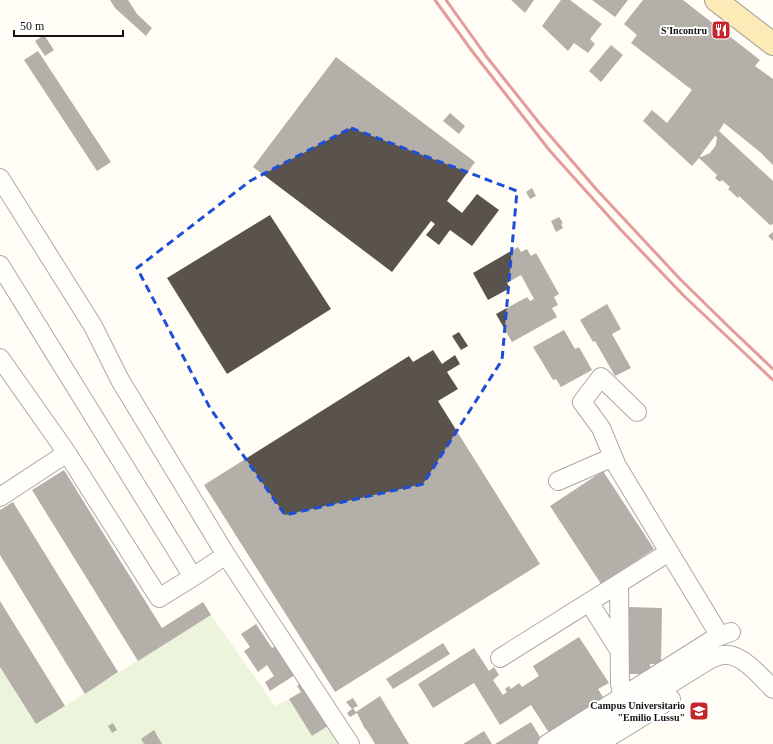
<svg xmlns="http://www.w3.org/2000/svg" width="773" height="744" font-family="Georgia,serif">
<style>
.green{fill:#d5ebbd}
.building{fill:#5a524d;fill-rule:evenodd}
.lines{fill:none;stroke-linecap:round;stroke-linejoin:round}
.minor-casing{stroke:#444;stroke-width:20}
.major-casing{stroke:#222;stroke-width:24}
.minor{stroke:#fff;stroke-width:18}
.major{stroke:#f9d66b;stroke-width:22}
.rail{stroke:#c4262e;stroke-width:3}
.marked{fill:none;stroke:#1d4ed8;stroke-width:3;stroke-dasharray:8 5;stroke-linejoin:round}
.labels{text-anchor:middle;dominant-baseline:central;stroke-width:4;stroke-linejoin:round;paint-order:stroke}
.poi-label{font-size:10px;font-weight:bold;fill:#111;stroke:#fff;text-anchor:end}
</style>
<rect width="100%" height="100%" fill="#fffdf5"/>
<path class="green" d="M211,615L275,706L289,699L312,736L331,724L342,744H0V667L36,724Z"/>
<path class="building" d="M110,0H128L137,14L152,28L146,36L115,8Z
M511,0H534L525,13Z
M561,0H570L602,24L590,39L595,44L588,53L574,43L568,51L542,26Z
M592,0H628L615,17Z
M643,0H683L760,60L755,66L773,79V165L760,152L724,123L719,131L773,181V224L770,225L739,196L738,198L728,189L730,187L722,180L720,182L715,178L717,175L699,158L692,166L643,121L652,110L667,123L692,90L631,43L637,35L624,24ZM715,136L717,137L716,145L710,153L701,157L700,156Z
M44,35L54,50L45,56L35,41Z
M611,45L623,55L601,82L589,71Z
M38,51L111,162L97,171L24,60Z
M336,57L475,162L447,201L462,213L477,194L499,210L472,246L450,230L439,245L426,235L435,224L431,221L392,272L253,167Z
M450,113L465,126L459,134L443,121Z
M532,188L536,196L530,199L526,192Z
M270,215L331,309L227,374L167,278Z
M559,217L563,223L561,224L563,228L556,232L551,221Z
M773,232V241L768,236Z
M518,247L521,252L527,249L531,256L536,253L559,294L554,297L558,305L552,308L557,317L512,342L496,314L527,297L530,301L534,299L521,275L507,283L510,288L488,300L473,273Z
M607,304L621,329L612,334L631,368L615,376L595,341L593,342L580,320Z
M564,330L575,349L579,347L592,370L561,387L556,379L553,380L533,347Z
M459,332L468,346L461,350L452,336Z
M433,350L442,364L455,355L460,364L447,372L458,389L438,401L540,564L335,692L204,485L409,356L413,362Z
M64,470L162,628L203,602L211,615L138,661L32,490Z
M603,471L654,549L601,584L550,506Z
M13,502L118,672L85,694L0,555V510Z
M0,601L65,706L36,724L0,667Z
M628,607L662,608L661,664H650V674H626Z
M256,624L272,648L279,644L298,673L270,691L265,682L274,676L267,665L258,672L244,651L250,647L241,634Z
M579,637L609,683L598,689L606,702L551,736L531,705L500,725L474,683L433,708L418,684L474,648L489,671L494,667L499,675L493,680L503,695L507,692L505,689L509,686L511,689L519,683L522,687L539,676L533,666Z
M443,643L450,654L393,689L386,679Z
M304,681L331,724L312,736L289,699L301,692L297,686Z
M380,696L409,744H375L366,729H365L357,713L350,717L347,713L352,709L346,702L353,698L358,706L353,708L356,712Z
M531,722L543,742L540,744H495Z
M113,723L117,730L112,733L108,726Z
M154,730L162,744H144L141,739Z
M484,731L492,744H463Z"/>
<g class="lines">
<g class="minor-casing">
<path id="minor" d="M0,178L93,326L120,380L226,555L193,577
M0,265L193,577L159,598L67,453L0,497
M0,358L67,453
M637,412L601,377L582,402L601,428L617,466L720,636
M558,481L613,457
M226,555L350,744
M619,584L620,684L623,696
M589,602L619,650
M500,658L669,552
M547,744L715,638L731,632
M574,744L707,661C713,658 721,654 728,655C744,656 762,678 773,689
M598,744L671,699"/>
</g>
<g class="major-casing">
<path id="major" d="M716,0L773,44"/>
</g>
<use href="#minor" class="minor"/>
<use href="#major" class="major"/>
<path class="rail" d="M435,0L472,51L550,151L621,230L683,295L773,380
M446,0L489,60
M486,56L540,124L597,190L680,279L731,329L773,369"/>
</g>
<path d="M0 0H773V744H0ZM351,128L517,191L502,360L423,484L285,515L210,408L137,268L250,181Z" fill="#fffdf5" fill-opacity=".55" fill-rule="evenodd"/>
<path class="marked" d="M351,128L517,191L502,360L423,484L285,515L210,408L137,268L250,181Z"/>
<defs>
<g id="restaurant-square" transform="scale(1)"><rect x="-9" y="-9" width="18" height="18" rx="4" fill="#c4262e" stroke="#fff"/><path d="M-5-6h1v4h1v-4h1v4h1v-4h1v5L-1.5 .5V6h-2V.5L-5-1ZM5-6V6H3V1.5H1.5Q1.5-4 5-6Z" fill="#fff"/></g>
<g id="university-square" transform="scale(1)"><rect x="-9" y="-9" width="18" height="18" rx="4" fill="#c4262e" stroke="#fff"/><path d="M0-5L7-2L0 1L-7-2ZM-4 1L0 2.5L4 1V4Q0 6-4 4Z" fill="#fff"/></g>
</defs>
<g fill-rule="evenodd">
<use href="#restaurant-square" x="721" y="30"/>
<use href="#university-square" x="699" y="711"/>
</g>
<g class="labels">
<g class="poi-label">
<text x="707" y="30">S'Incontru</text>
<text x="685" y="705">Campus Universitario<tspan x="685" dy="12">"Emilio Lussu"</tspan></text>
</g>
</g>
<path d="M14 30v6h109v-6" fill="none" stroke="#111111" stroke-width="2"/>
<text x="20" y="30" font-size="12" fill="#111111" stroke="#ffffff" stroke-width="3" paint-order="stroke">50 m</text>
</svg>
